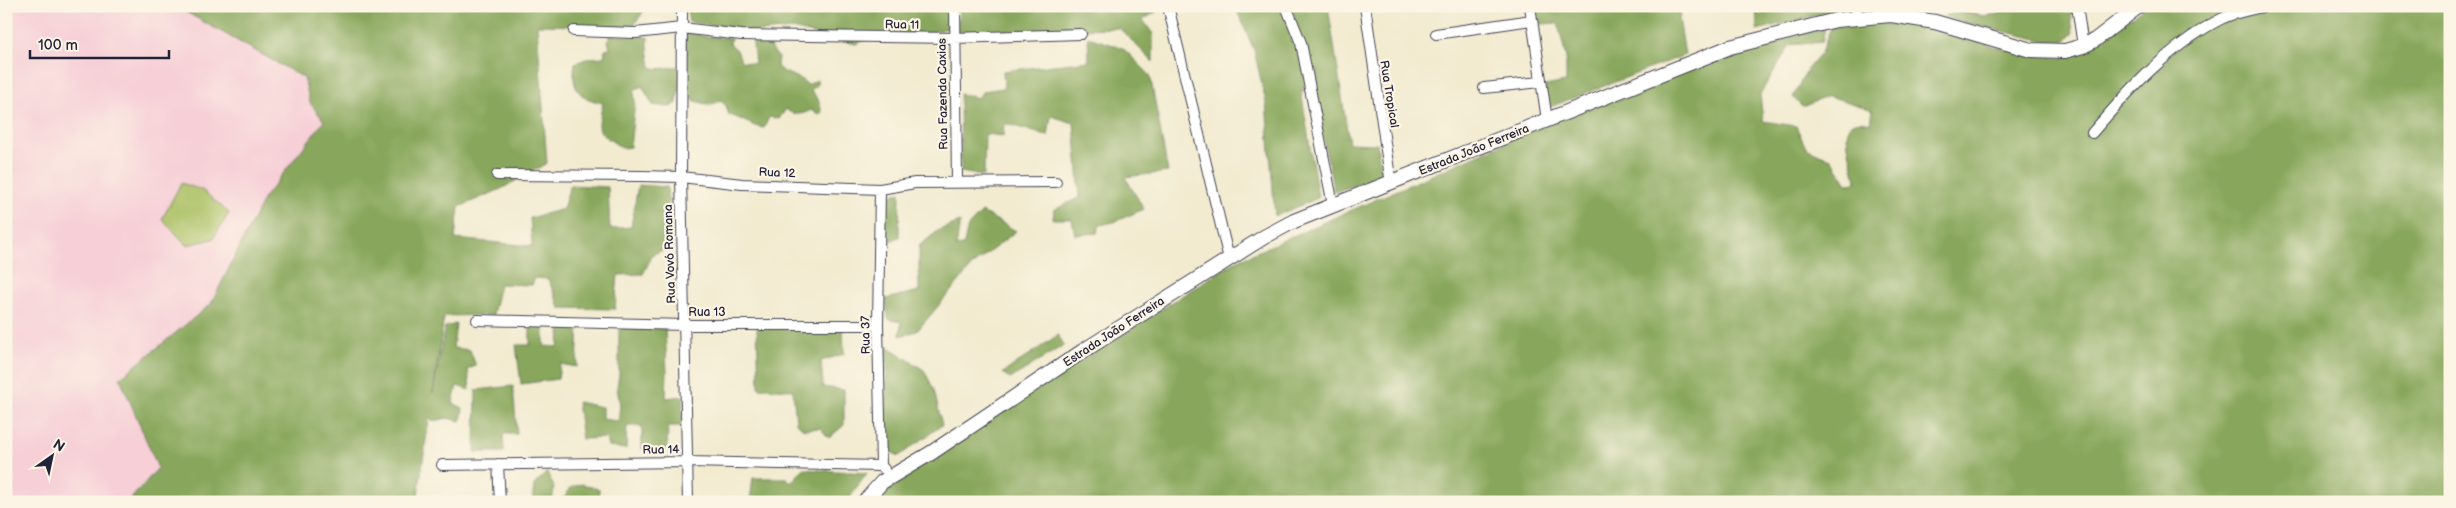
<svg xmlns="http://www.w3.org/2000/svg" width="2456" height="508" font-family="'Balsamiq Sans',sans-serif">
<style>
.built{fill:#f6cfd7}
.green{fill:#abc166;stroke:#667250}
.forest{fill:#88a75b;stroke:#55644b}
.lines{fill:none;stroke-linecap:round;stroke-linejoin:round}
.street-casing{stroke:#414051;stroke-width:12}
.secondary-casing{stroke:#414051;stroke-width:16}
.street{stroke:#fff;stroke-width:10}
.secondary{stroke:#fff;stroke-width:14}
.labels{text-anchor:middle;dominant-baseline:central;stroke-width:4.5;stroke-linejoin:round;paint-order:stroke}
.street-label{font-size:12px;fill:#22223b;stroke:#fcf5e5}
</style>
<rect width="100%" height="100%" fill="#fcf5e5"/>
<filter id="ink" filterUnits="userSpaceOnUse"><feTurbulence type="fractalNoise" baseFrequency=".02" numOctaves="2"/><feDisplacementMap in="SourceGraphic" scale="10" xChannelSelector="R" yChannelSelector="G"/><feConvolveMatrix kernelMatrix="1 2 1 2 8 2 1 2 1" color-interpolation-filters="sRGB"/></filter>
<filter id="wash" filterUnits="userSpaceOnUse"><feTurbulence type="fractalNoise" baseFrequency=".0096" numOctaves="4" result="noise"/><feDisplacementMap in="SourceGraphic" scale="20" xChannelSelector="R" yChannelSelector="G"/><feGaussianBlur stdDeviation="1.12" result="paint"/><feColorMatrix in="noise" values="0 0 0 0 0 0 0 0 0 0 0 0 0 0 0 0 0 1.4 0 .05"/><feComposite in="paint" operator="in"/></filter>
<g filter="url(#wash)">
<rect width="100%" height="100%" fill="#f2ebd0"/>
<path class="built" d="M6,6H473L339,502H6Z"/>
<path class="green" d="M181,183L202,190L229,213L213,239L187,245L162,219Z"/>
<path class="forest" d="M175,6H647L633,27L537,25L547,163L501,189L459,207L455,239L532,246L530,218L563,209L570,185L608,187L610,229L631,227L638,185L667,187L672,247L653,254L643,274L618,275L615,309L560,308L548,279L535,278L532,285L500,284L493,315L444,316L433,393L445,327L456,324L453,348L470,350L476,366L468,369L470,390L457,386L453,403L463,408L461,421L447,418L434,421L429,419L417,502H128L158,468L120,378L211,304L264,198L324,121L310,103L304,78Z
M691,6H950V28L922,34L882,32L856,44L792,29L759,32L689,22L687,9Z
M959,6H1160L1159,10L1143,20L1153,34V62L1119,28L957,32Z
M1235,6H1328L1349,143L1377,144L1382,176L1334,192L1315,95L1301,90L1318,198L1275,216L1266,102L1254,50Z
M1536,6H1682L1679,18L1685,55L1547,108L1545,86L1566,82V58L1558,23L1540,24Z
M1756,6H1843V9L1757,30Z
M2004,6H2073L2074,11L2071,15L2073,34L2065,41H2046L1958,21L1944,16L1959,12L1985,16L2003,13Z
M2147,6H2450V502H879L895,481L1236,261L1548,124L1738,50L1825,28L1822,42L1790,45L1760,94L1763,121L1796,126L1806,148L1831,159L1847,183L1856,182C1854,160 1830,112 1871,123L1873,110L1829,96L1802,107L1793,97L1808,68L1821,53L1831,27L1876,22L1925,27L1989,45L2032,55L2062,58L2080,53Z
M693,31L702,36L731,38L730,44L737,50L741,61L755,64L753,45L754,39L769,40L771,48L778,57L777,66C783,75 798,74 808,85L817,80V85L811,91L818,99L822,112L818,115L811,110C802,115 793,116 786,109L779,119L769,117L764,128C752,127 742,118 729,115L726,106L721,100L711,105L695,101L687,91H678L677,103L670,107L653,105L642,86L634,90L635,102L630,147L622,148C596,130 596,134 603,103C577,98 571,88 575,63L589,58L604,57L605,49L610,48L608,41L610,35L649,37C646,46 650,57 651,67C663,72 673,64 684,68L686,33Z
M1088,37L1123,48L1150,75L1168,172L1125,177L1144,209L1114,222L1100,225L1097,233L1075,235L1072,219H1053L1054,210L1080,197L1074,123L1051,116L1048,136L1004,123L1003,136L985,134L984,176L961,172L960,94L978,98L983,91L1004,88L1003,71L1089,61Z
M900,192L899,237L884,244V198Z
M982,212L1016,231L973,265L917,331L900,336L901,322L888,319L886,299L919,291V246L939,230L960,222L956,247L964,244L968,226Z
M544,322V346L558,347L562,322H579L577,367L560,364L558,379L521,384L516,345H530V326Z
M619,323L665,327L667,372L666,398L683,396L682,426H668L667,450L642,449V426H627L626,449L608,447L606,438L582,439L577,402L602,407V419L618,421L620,406L617,387L619,375Z
M757,327H843L844,354L821,361L823,387L844,390V425L829,438L820,428L804,429L796,423L793,390L759,388Z
M1058,335L1064,345L1010,379L1003,373Z
M887,346L924,370L934,390L942,425L899,456L885,449Z
M513,386L517,434H503L504,452H475L476,390Z
M803,469L867,473L847,502H719L750,501L753,478H787L791,483Z
M547,472L554,487L552,502H532L534,485Z
M581,484L599,489L598,502H562L570,488Z"/>
</g>
<g filter="url(#ink)">
<g class="lines">
<g class="street-casing">
<path id="street" d="M682,6L681,177L688,502
M955,6L957,182
M1168,6L1229,259
M1286,6L1301,43L1333,205
M1365,6L1391,184
M1530,6L1547,120
M1856,6L1857,16
M2077,6L2083,46
M574,31L635,33L682,28L741,35L954,38L1081,34
M1436,34L1532,20
M1484,88L1540,82
M2092,133C2129,90 2170,45 2221,19C2235,12 2251,10 2266,6
M497,175L641,176L681,177L742,184L880,189L915,183L1056,182
M880,189L878,325L881,466L884,469
M477,320L685,325H878
M498,464L500,502
M442,465L688,462L881,466"/>
</g>
<g class="secondary-casing">
<path id="secondary" d="M864,502L882,482L931,453L1083,351L1264,237L1294,221L1730,47L1836,20L1891,15L1935,22L2031,50L2065,51L2083,46L2095,40L2139,6"/>
</g>
<use href="#street" class="street"/>
<use href="#secondary" class="secondary"/>
</g>
</g>
<g class="labels">
<g class="street-label">
<text transform="translate(902 25) rotate(1)">Rua 11</text>
<text transform="translate(943 94) rotate(-91)">Rua Fazenda Caxias</text>
<text transform="translate(1389 94) rotate(81)">Rua Tropical</text>
<text transform="translate(1474 150) rotate(-22)">Estrada João Ferreira</text>
<text transform="translate(777 173) rotate(2)">Rua 12</text>
<text transform="translate(670 254) rotate(-92)">Rua Vovó Romana</text>
<text x="707" y="312">Rua 13</text>
<text transform="translate(1114 332) rotate(-33)">Estrada João Ferreira</text>
<text transform="translate(866 335) rotate(-91)">Rua 37</text>
<text transform="translate(661 450) rotate(-1)">Rua 14</text>
</g>
</g>
<rect width="2456" height="508" fill="none" stroke="#fcf5e5" stroke-width="25"/>
<g transform="translate(52 456) rotate(33)" stroke="#fcf5e5" stroke-width="4" paint-order="stroke">
<path d="M0-4L9 19L0 12L-9 19Z" fill="#22223b"/>
<text y="-8" font-size="14" font-weight="bold" text-anchor="middle" fill="#22223b">N</text>
</g>
<path d="M30 50v8h139v-8" fill="none" stroke="#22223b" stroke-width="2.5"/>
<text x="38" y="50" font-size="15" fill="#22223b" stroke="#fcf5e5" stroke-width="4" paint-order="stroke">100 m</text>
</svg>
